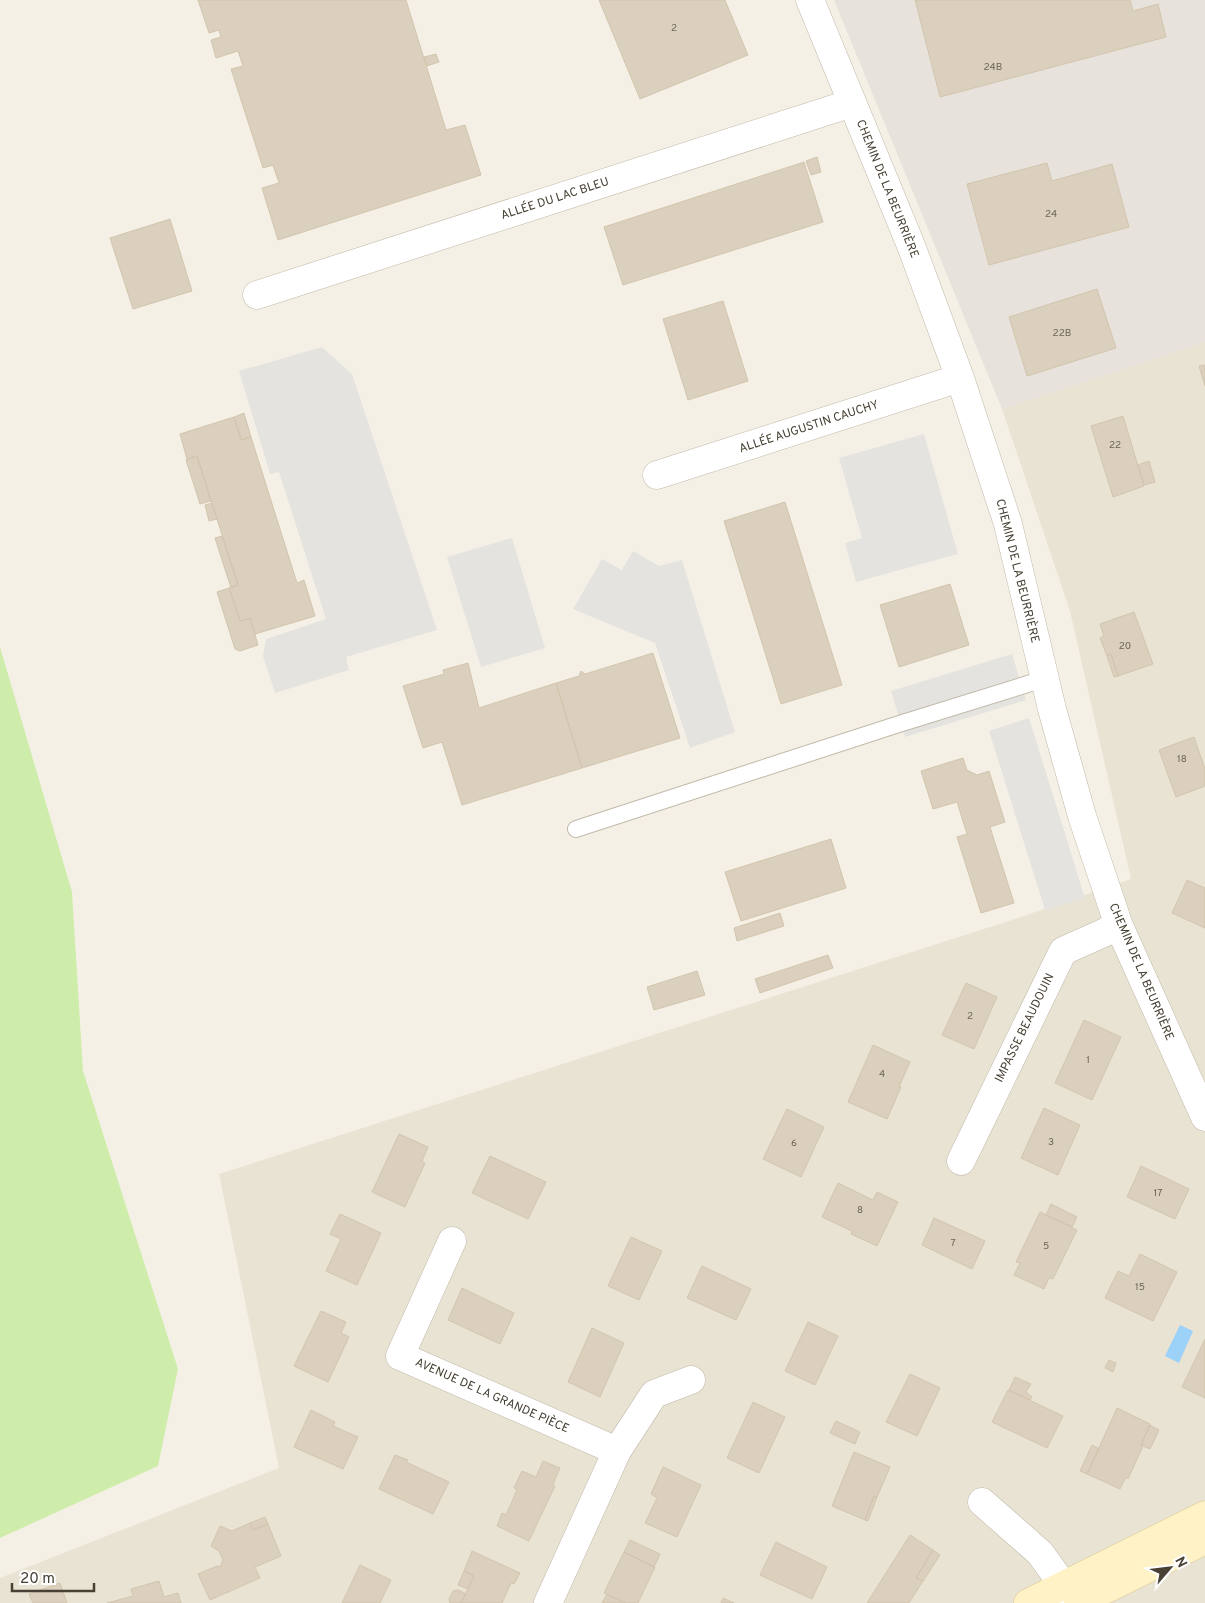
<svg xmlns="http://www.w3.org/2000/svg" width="1205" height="1603" font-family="Overpass,sans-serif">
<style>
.residential{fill:#e9e3d4}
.industrial{fill:#e7e2db}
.green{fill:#cfedaa}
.parking{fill:#e5e3df}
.water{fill:#9cd1f8}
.building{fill:#dbcfbd;stroke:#d3c5ad}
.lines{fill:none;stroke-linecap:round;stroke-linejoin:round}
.lane-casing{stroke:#c1b9a8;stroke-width:18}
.street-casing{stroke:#c1b9a8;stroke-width:29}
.secondary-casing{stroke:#d9c791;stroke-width:29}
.lane{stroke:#fff;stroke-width:16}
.street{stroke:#fff;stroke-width:28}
.secondary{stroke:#fff2c6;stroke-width:28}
.labels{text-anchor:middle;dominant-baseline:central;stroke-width:4.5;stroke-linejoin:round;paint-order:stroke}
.number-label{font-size:10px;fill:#6d6456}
.street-label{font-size:12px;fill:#484134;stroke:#fff}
</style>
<rect width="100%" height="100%" fill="#f5f0e6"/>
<path class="residential" d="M1205,342V1603H0V1578L279,1468L219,1174L1018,918L1131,879L1070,611L1002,409Z"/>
<path class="industrial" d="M834,0H1205V342L1002,409Z"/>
<path class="green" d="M0,647L72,892L83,1071L178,1369L158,1466L0,1538Z"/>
<path class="parking" d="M322,347L352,374L437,630L346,657L349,670L275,693L263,656L266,639L326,619L279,472L270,474L239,371Z
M924,434L958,554L856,582L845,543L862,538L839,458Z
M512,538L545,648L481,667L447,557Z
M633,551L659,566L682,560L735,732L690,748L655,643L573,609L602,559L622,570Z
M1012,654L1026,700L905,737L891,691Z
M1029,718L1085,898L1045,910L989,731Z"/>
<path class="water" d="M1180,1325L1193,1331L1179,1363L1165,1356Z"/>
<path class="building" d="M198,0H406L446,130L465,125L481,175L278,240L262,188L279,183L273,165L263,168L231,69L243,66L238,51L216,58L211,40L221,37L219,30L209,33Z
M599,0H725L748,55L640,99Z
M915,0H1130L1133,11L1158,4L1166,37L940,97Z
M436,54L439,62L427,66L424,57Z
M817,157L821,172L811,175L806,161Z
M804,162L823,222L623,285L604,227Z
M1047,163L1052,181L1112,164L1129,227L989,265L967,184Z
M170,219L192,291L133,309L110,238Z
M1097,289L1116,348L1027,376L1009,317Z
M723,301L748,381L688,400L663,319Z
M1205,365V386L1199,366Z
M244,413L251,437L241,440L234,417Z
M1123,416L1144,486L1113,497L1091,426Z
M234,417L241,440L251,437L297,583L304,580L315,616L255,634L250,618L240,621L229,588L238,585L197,456L187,459L180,434Z
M197,456L211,501L200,504L186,460Z
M1149,461L1155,482L1144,485L1138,465Z
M785,502L842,685L781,704L724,521Z
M212,503L217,519L209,521L205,505Z
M222,536L238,585L231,588L215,538Z
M950,584L969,645L899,667L880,605Z
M229,588L240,621L250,618L258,645L240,651L235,649L217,592Z
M1134,612L1153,664L1118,676L1111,654L1107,656L1100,638L1104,636L1100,624Z
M653,653L680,738L582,768L556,683L579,676L581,671L585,674Z
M1111,654L1118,676L1114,677L1107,656Z
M468,663L479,708L556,683L582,768L462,805L442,742L423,748L403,686L444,674L443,670Z
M1194,737L1205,769V786L1176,797L1159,750Z
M963,758L967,770L977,775L989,771L1005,822L990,827L1014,903L981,913L957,837L967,834L957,802L933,809L921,771Z
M831,839L846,888L741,921L725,872Z
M1187,880L1205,888V928L1172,913Z
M780,913L784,926L737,941L734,928Z
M828,955L833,968L760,993L755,979Z
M697,971L705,995L654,1010L647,987Z
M966,983L997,997L974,1049L942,1035Z
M1084,1020L1121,1037L1092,1100L1055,1083Z
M873,1045L910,1062L899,1087H901L887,1119L848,1102Z
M1044,1108L1080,1125L1058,1175L1021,1158Z
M787,1109L824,1127L801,1177L763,1159Z
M399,1134L428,1147L422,1161L425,1163L405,1207L372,1192Z
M490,1156L546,1182L528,1219L472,1193Z
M1141,1166L1189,1189L1175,1219L1127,1197Z
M838,1183L873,1200L877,1192L898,1202L877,1246L851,1234L852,1231L822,1217Z
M1051,1204L1077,1217L1072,1227L1046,1215Z
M1040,1212L1077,1230L1053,1279L1049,1278L1044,1289L1014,1275L1020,1263L1016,1262Z
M340,1214L381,1233L357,1285L326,1271L341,1239L330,1234Z
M934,1218L985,1241L972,1269L922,1245Z
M631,1237L662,1251L639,1300L608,1286Z
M1140,1254L1177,1272L1153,1321L1105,1298L1118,1271L1129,1276Z
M702,1266L751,1289L736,1320L687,1298Z
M462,1288L514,1313L500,1344L448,1320Z
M321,1311L346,1322L341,1333L349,1337L328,1382L294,1366Z
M808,1322L838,1336L815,1385L785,1371Z
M592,1328L624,1343L600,1397L568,1382Z
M1205,1339V1398L1182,1387Z
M1109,1360L1116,1363L1113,1372L1105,1368Z
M910,1374L940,1388L917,1436L886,1422Z
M1015,1377L1031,1384L1026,1392L1032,1397L1030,1400L1009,1390Z
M1008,1390L1063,1416L1047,1448L992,1422Z
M753,1402L785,1417L759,1473L727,1458Z
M1117,1408L1150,1424L1141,1445L1143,1446L1128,1479L1126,1477L1120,1489L1087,1474Z
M311,1410L335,1422L333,1426L358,1437L343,1469L294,1447Z
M836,1421L860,1432L855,1444L830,1433Z
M1150,1425L1159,1430L1150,1449L1141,1445Z
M1092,1445L1099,1449L1087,1474L1080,1471Z
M854,1452L890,1467L877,1497L874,1496L865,1520L832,1506Z
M395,1455L408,1460L406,1462L449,1482L433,1514L379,1489Z
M543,1461L560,1468L553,1484L555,1486L529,1541L497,1526L502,1513L506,1515L517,1490L514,1488L522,1471L536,1477Z
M663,1467L701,1485L677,1537L645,1523L657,1498L651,1494Z
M874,1496L877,1497L868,1521L865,1520Z
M265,1517L268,1524L253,1530L250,1523Z
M250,1523L253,1530L268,1524L281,1556L255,1567L260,1578L210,1600L198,1574L217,1566L220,1567L223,1560L219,1551L211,1546L220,1526L232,1531Z
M910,1535L933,1550L916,1578L923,1581L909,1603H867Z
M630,1540L660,1554L654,1567L624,1552Z
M776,1542L827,1567L812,1599L760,1575Z
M933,1550L940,1555L923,1581L916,1578Z
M472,1551L520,1573L514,1584L511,1583L502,1603H461L474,1576L464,1571Z
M624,1552L655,1567L638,1603H625L604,1593Z
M360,1565L391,1580L380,1603H342Z
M464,1571L474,1576L468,1589L458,1585Z
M159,1581L164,1597L178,1593L181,1603H107L133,1596L131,1589Z
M60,1583L67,1603H33L29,1594Z
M458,1590L466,1594L461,1603H450L449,1599L453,1591Z
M607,1594L625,1603H602Z
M723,1598L734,1603H721Z"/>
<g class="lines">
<g class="lane-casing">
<path id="lane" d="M576,829L899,724L1044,679"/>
</g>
<g class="street-casing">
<path id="street" d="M810,0L912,248L960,378L1008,524L1052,709L1082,816L1119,926L1205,1117
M257,295L852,103
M657,475L960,378
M961,1161L1063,951L1119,926
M452,1241L400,1356L617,1451L654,1394L691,1380
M982,1502L1040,1553L1063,1585L1072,1603
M548,1603L617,1451"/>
</g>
<g class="secondary-casing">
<path id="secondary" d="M1028,1603L1205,1515
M1078,1603L1205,1540"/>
</g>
<use href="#lane" class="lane"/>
<use href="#street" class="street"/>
<use href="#secondary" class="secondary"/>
</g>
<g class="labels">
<g class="number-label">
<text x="674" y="28">2</text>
<text x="993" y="67">24B</text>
<text x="1051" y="214">24</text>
<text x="1062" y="333">22B</text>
<text x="1115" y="445">22</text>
<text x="1125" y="646">20</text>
<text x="1182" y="759">18</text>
<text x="970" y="1016">2</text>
<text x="1088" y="1060">1</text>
<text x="882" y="1074">4</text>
<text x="1051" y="1142">3</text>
<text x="794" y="1143">6</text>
<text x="1158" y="1193">17</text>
<text x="860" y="1210">8</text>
<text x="953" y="1243">7</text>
<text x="1046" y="1246">5</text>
<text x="1140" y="1287">15</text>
</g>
<g class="street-label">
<text transform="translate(887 189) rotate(68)">CHEMIN DE LA BEURRIÈRE</text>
<text transform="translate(555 199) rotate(-18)">ALLÉE DU LAC BLEU</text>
<text transform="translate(809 427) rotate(-18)">ALLÉE AUGUSTIN CAUCHY</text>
<text transform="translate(1017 571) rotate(76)">CHEMIN DE LA BEURRIÈRE</text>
<text transform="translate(1141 972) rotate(67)">CHEMIN DE LA BEURRIÈRE</text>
<text transform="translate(1025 1028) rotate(-64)">IMPASSE BEAUDOUIN</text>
<text transform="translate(492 1396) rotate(24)">AVENUE DE LA GRANDE PIÈCE</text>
</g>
</g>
<g transform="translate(1170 1568) rotate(62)" stroke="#ffffff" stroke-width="4" paint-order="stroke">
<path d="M0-4L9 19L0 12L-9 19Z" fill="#484134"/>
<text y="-8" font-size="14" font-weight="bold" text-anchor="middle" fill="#484134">N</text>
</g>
<path d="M12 1583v8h82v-8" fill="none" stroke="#484134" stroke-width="2.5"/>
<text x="20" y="1583" font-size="15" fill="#484134" stroke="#ffffff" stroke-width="4" paint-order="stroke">20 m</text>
</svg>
